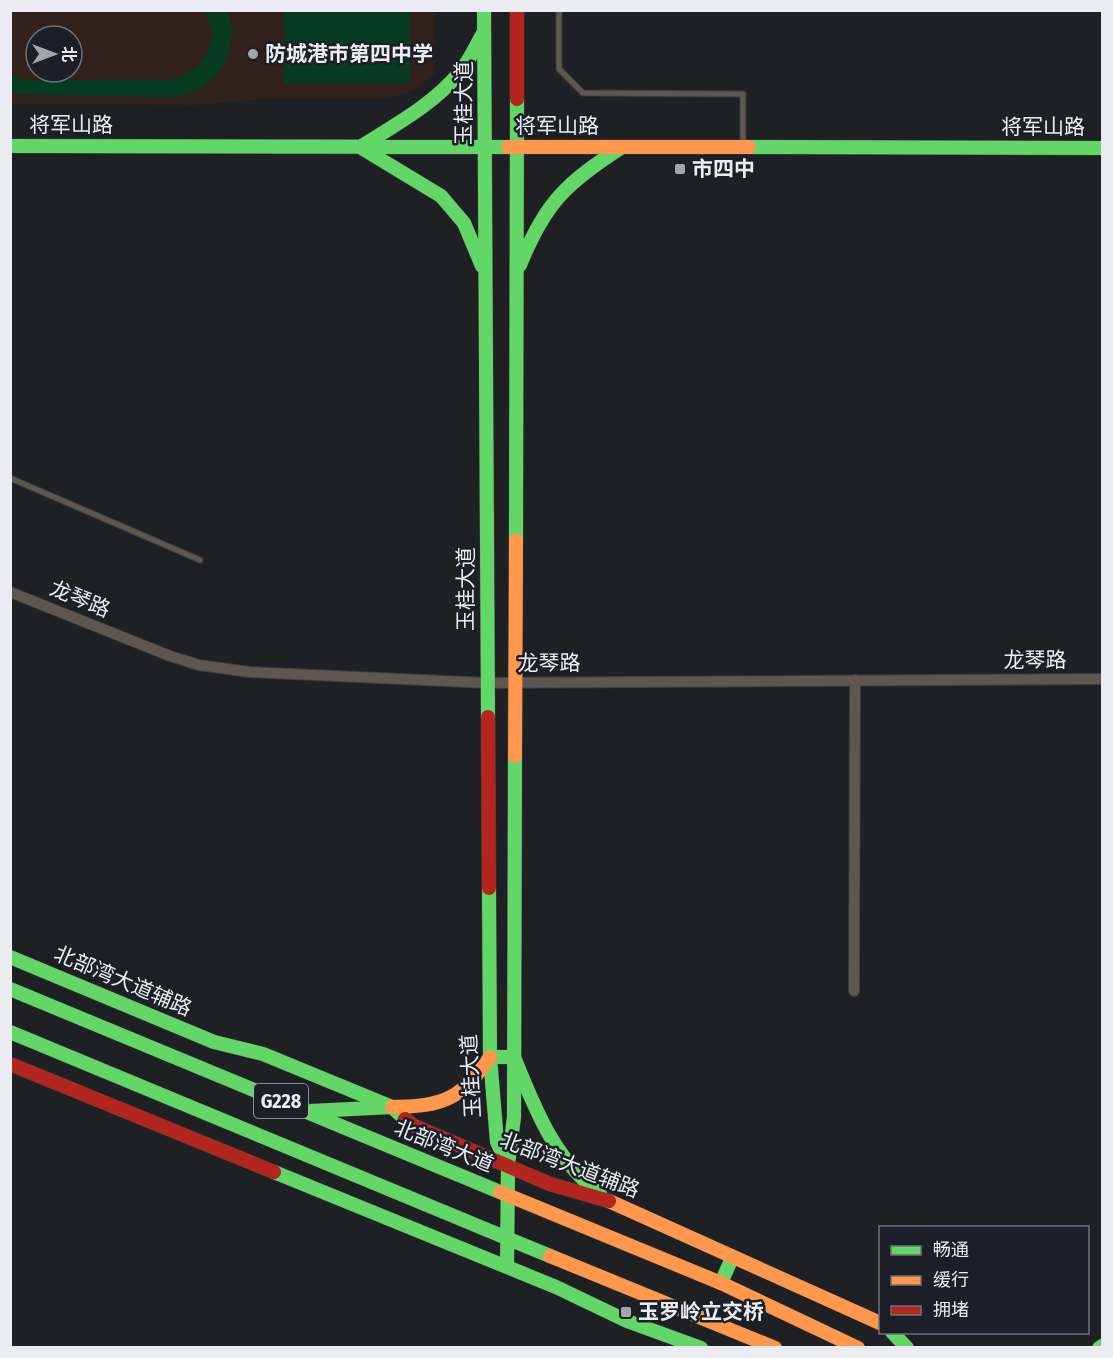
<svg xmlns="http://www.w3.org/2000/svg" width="1113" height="1358" font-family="'Fira Sans Condensed','Noto Sans SC',sans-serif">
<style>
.education{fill:#31211d;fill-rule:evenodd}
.green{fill:#043b21}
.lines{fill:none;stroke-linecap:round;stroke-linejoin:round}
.lane-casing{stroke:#3c3d40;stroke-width:7}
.street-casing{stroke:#3c3d40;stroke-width:12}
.fast-casing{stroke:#3c3d40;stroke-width:15}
.slow-casing{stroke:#3c3d40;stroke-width:15}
.jam-casing{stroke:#3c3d40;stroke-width:15}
.lane{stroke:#5e5650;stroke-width:5}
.street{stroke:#5e5650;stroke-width:10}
.fast{stroke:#63d668;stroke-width:14}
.slow{stroke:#ff974d;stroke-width:14}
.jam{stroke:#b3261e;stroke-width:14}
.poi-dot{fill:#a3a5a9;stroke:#1c1f27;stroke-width:2}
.labels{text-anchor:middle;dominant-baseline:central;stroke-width:5;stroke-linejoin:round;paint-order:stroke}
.shield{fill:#1c1f27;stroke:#acaeb4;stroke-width:1.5}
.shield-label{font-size:20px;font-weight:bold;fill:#eaecf1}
.poi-label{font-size:21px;font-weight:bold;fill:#eaecf1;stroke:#1c1f27;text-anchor:start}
.street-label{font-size:21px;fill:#eaecf1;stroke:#1c1f27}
</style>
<rect width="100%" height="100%" fill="#1f2024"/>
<path class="education" d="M11,11H435V73L414,90L390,98H275L196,105L11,104ZM36,36H72V72H36Z"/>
<path class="green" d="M204,11H228C242,54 215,93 170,97L11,94V76L25,80H169C203,75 223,41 204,11Z
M284,11H410V83H284Z"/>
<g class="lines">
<g class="lane-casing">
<path id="lane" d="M559,10V69L583,93L743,94V146
M10,478L200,560"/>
</g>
<g class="street-casing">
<path id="street" d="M10,592L170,656L199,665L249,672L488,683L1102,679
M854,991L855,680"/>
</g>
<g class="fast-casing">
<path id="fast" d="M484,10L488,717
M10,146L508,147
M749,147L1102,148
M520,265C545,203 566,183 622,147
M482,266L464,223L441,196L360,147C395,125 434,104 460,72C470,60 476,45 484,32
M516,540L517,99
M489,888L490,1057L497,1142L508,1165
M10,957L214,1042L263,1054L392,1107L405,1119
M10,989L500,1192
M10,1032L550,1256
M490,1057H514C535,1109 554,1159 600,1194
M311,1111L392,1107
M274,1172L556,1287L627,1321L701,1348
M507,1267L508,1165L514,1117L515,756
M721,1283L732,1258
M892,1332L907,1348
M1099,1348L1102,1346"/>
</g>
<g class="slow-casing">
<path id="slow" d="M508,147H749
M515,756L516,540
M392,1107C444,1106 460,1100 490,1057
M500,1192L721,1283L858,1348
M609,1201L880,1323
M550,1256L775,1348"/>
</g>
<g class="jam-casing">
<path id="jam" d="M517,99V10
M488,717L489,888
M10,1064L274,1172
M405,1119L414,1126L550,1184L609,1201"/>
</g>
<use href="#lane" class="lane"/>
<use href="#street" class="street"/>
<use href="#fast" class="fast"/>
<use href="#slow" class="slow"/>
<use href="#jam" class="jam"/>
</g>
<g class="poi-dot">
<circle cx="253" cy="54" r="6"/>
<rect x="674" y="163" width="12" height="12" rx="3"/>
<rect x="620" y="1306" width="12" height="12" rx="3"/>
</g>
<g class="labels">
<rect class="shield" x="254" y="1084" width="54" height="34" rx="4.5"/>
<g class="shield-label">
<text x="281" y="1101">G228</text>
</g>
<g class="poi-label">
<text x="265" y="54">防城港市第四中学</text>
<text x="692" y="169">市四中</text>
<text x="638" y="1312">玉罗岭立交桥</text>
</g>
<g class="street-label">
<text transform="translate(464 103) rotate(-90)">玉桂大道</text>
<text x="71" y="125">将军山路</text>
<text x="557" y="126">将军山路</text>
<text x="1043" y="127">将军山路</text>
<text transform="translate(466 589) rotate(-90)">玉桂大道</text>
<text transform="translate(80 599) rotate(22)">龙琴路</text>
<text x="1035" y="660">龙琴路</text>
<text x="549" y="663">龙琴路</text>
<text transform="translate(123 981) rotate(23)">北部湾大道辅路</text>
<text transform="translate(471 1076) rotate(-93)">玉桂大道</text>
<text transform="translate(444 1146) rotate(22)">北部湾大道</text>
<text transform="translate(570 1165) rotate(21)">北部湾大道辅路</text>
</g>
</g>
<rect width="1113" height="1358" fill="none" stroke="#eaecf1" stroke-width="24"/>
<rect x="879" y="1226" width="210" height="108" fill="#1c1f27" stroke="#6e7178" stroke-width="1.5"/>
<rect x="891" y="1246" width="30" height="9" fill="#63d668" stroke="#6e7178" stroke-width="1.5"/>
<text x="933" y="1256" font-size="18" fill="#eaecf1">畅通</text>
<rect x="891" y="1276" width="30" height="9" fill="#ff974d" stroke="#6e7178" stroke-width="1.5"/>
<text x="933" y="1286" font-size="18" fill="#eaecf1">缓行</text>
<rect x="891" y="1306" width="30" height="9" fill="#b3261e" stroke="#6e7178" stroke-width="1.5"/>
<text x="933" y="1316" font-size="18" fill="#eaecf1">拥堵</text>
<g transform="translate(54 54) rotate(90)"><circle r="28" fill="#1c1f27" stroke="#6e7178" stroke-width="1.5"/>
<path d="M0-4.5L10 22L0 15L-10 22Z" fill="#a3a5a9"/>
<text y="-9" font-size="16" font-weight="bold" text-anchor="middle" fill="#eaecf1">北</text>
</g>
</svg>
